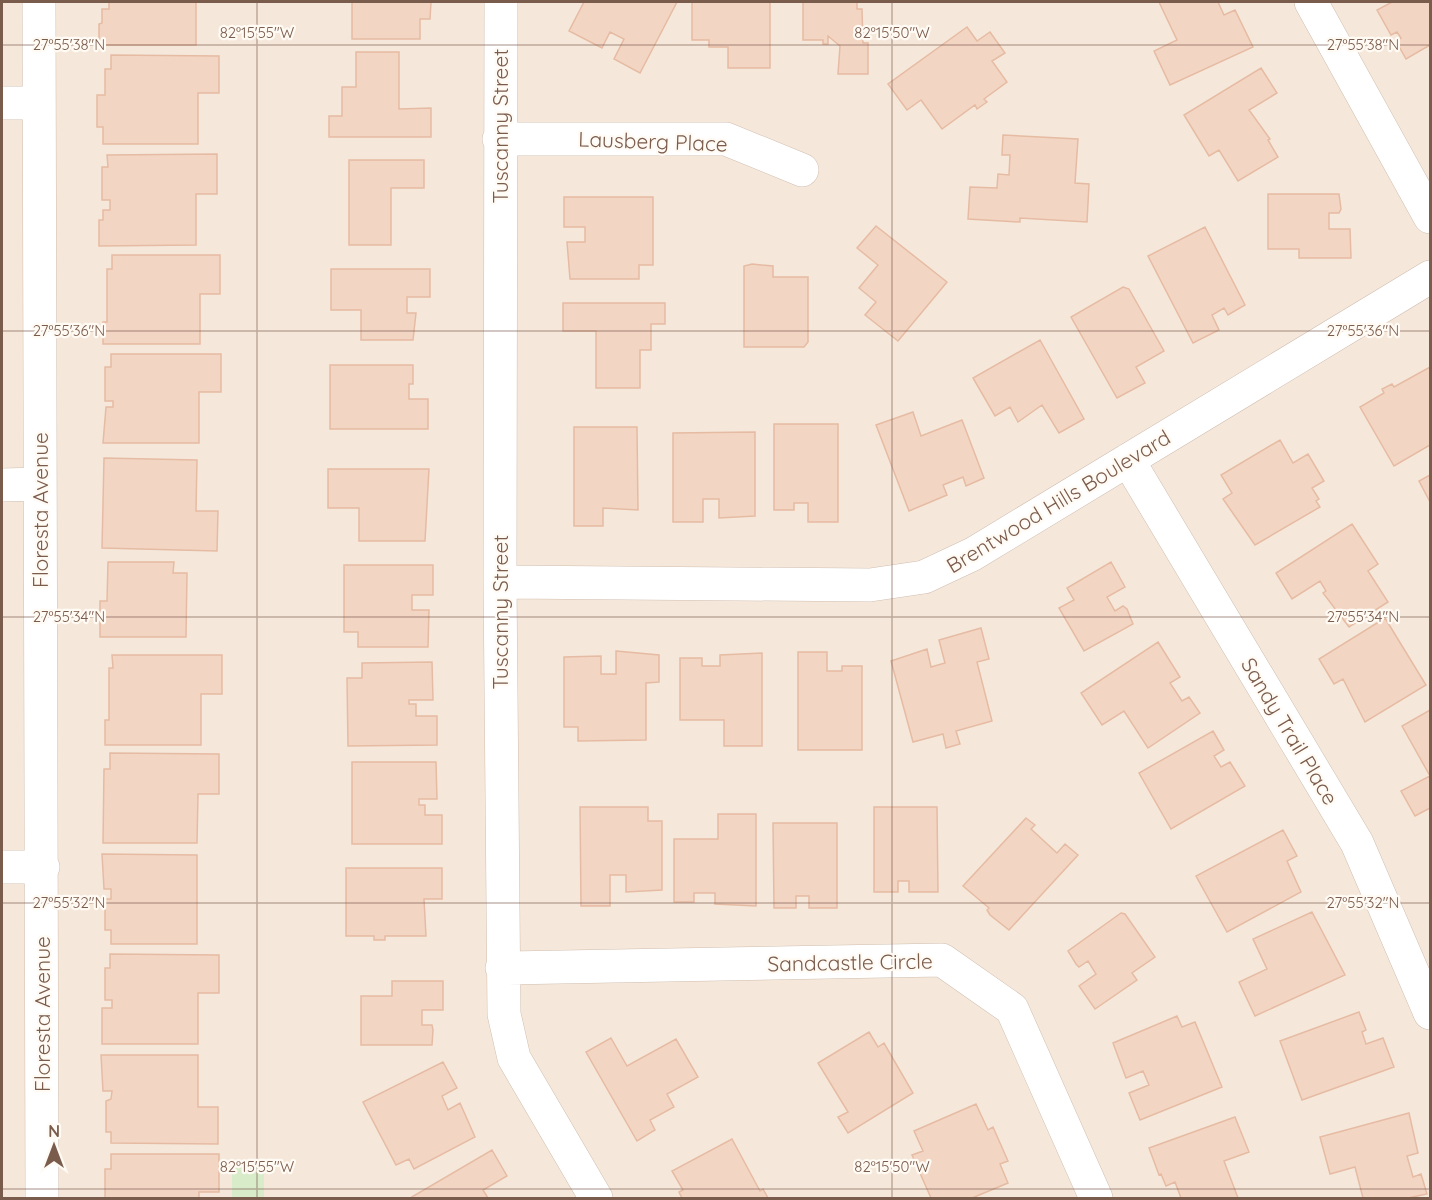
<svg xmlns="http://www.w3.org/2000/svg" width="1432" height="1200" font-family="Quicksand,sans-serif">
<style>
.residential{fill:#f5e8da}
.green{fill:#d8ecc9}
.building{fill:#f3d5c3;stroke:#e6bba3;stroke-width:1.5}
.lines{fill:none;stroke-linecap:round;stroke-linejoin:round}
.minor-casing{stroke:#d1beb0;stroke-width:34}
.minor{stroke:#fff;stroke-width:33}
.ticks{fill:none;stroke:#7a5c4d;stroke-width:1.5;stroke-opacity:0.45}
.labels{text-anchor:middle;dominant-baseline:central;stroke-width:4.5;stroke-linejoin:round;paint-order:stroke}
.street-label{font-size:21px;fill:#7a5c4d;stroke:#fffaf3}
.ticks-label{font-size:15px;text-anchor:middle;fill:#7a5c4d;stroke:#fffaf3;stroke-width:4.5;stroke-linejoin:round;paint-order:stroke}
</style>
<rect width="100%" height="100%" fill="#fdf6ec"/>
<path class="residential" d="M2,2H1430V1198H2Z"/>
<path class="green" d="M232,1167H264V1198H232Z"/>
<path class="building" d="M109,2H196V45H99V24L102,23V9H109Z
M352,2H431L430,19H420V39H352Z
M584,2H677L640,73L614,59L624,39L610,32L602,48L569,31Z
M692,2H770V68H728V47H709V40H692Z
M803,2H857V9H862L863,43H868V74H838L840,46L828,36V44H823V40H803Z
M1159,2H1218L1224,15L1235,10L1253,47L1170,85L1154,51L1177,40Z
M1392,2H1430V45L1406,59L1396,41L1401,38L1397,32L1391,35L1377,10Z
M967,27L977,41L990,32L1005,53L992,61L1007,82L984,99L987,102L977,109L975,105L942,129L921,100L907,110L888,84Z
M356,52H399V109L431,108V137H329V116H342V87H356Z
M111,55L219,56V93H198V144H103V127H97V95H105V69H111Z
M1261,68L1277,93L1249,110L1270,139L1268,140L1278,157L1238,181L1219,150L1209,156L1184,115Z
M1003,135L1078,139L1075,183L1089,184L1087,222L1020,218V222L968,219L970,187L997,188L998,174L1009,175L1010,155H1002Z
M217,154V194H196V245L99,246V220H103V210H110V200H102V167H108L107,155Z
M349,160H424V188H391V245H349Z
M1268,194H1339L1341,209L1339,213H1329V229H1350L1351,258H1299V249H1268Z
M564,197H653V265H639V279H570L567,242H585V227H564Z
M876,226L947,282L898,341L865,315L876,302L859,288L878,265L857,248Z
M1205,227L1245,305L1228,315L1224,308L1212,315L1219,330L1193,343L1148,256Z
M112,255H220V294H200V344H103V322H107V269H112Z
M752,264L773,266V277H808V342L804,347H744V266Z
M331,269H430V297H407V313H416L413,340H361V310H331Z
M1123,287L1129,289L1164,351L1136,367L1145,383L1117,398L1071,317Z
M563,303H665V324H651V350H640V388H596V331H563Z
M1040,340L1084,419L1059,433L1042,405L1018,422L1010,407L995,416L973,378Z
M111,354H221V392H199V443H103L106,407H113V401H105V367H111Z
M330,365H413V384H409V399H428V429H330Z
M1430,367V445L1394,466L1360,407L1384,393L1382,389L1392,384L1394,387Z
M913,412L921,436L962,420L984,478L966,486L963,477L943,485L947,495L909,511L876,425Z
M774,424H838V522H808V503H794V510H774Z
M574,427H637L638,510L603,508V526H574Z
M755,432V516L719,518V499H703V522H673V433Z
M1280,440L1293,463L1308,454L1324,481L1312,488L1319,499L1316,501L1320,507L1255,545L1223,499L1232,493L1221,475Z
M104,458L197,460L196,511H218L217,551L102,548Z
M328,469H429L425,541H359V508H328Z
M1430,475V502L1419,481Z
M1352,524L1378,564L1368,571L1388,602L1349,627L1323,593L1326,591L1320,581L1292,599L1276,573Z
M108,562H174L173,573H187L186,637H100V601H107Z
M1111,562L1125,587L1107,597L1115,611L1123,606L1127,609L1133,624L1084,651L1059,608L1074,600L1067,588Z
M344,565H433V595H412V610H429L428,647H358V632H344Z
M1385,618L1426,685L1365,722L1343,679L1334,684L1319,659Z
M981,628L989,659L977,662L992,721L956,731L960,744L946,748L943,734L913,742L891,661L927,649L931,667L945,663L939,640Z
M1158,642L1180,677L1170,683L1182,701L1189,697L1200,713L1148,748L1124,711L1102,725L1081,693Z
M616,651L659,655V682L646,683V740L578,741V727H564V657L601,656V674H616Z
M798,652H827V671H842V666H862V750H798Z
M762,653V746H724V720H680V658H702V666H720V655Z
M112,655H222V694H201V745H105V720H109V668H113Z
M432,662L433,700H409V704H416V716H437V745L348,746L347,678H362V663Z
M1430,710V808L1415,816L1401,791L1430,776L1402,726Z
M1213,731L1224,750L1214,756L1221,767L1230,762L1245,786L1171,829L1139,773Z
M110,753L219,754V794H198L197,843H103L104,769H110Z
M352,762H436L437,799H419V805H425V815H442V844H352Z
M580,807H648V821H662V890L626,892V875H610V906H581Z
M874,807H937L938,892H909V881H898V892H874Z
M718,814H756V906L715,904V893H694V902H674V839H718Z
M1026,818L1035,825L1031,829L1057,853L1065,844L1078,855L1009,930L990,915L987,910L989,908L963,886Z
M773,823H837V908H809V896H796V908H774Z
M1283,830L1297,856L1287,861L1301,892L1227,932L1196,876Z
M102,854L197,855V944H111V930H105V899H111V889H104Z
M346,868H442V899H424L426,936H385V940H374V936H346Z
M1312,912L1345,975L1255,1016L1239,982L1267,969L1253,939Z
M1121,913L1125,914L1155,957L1132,973L1137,980L1095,1009L1079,986L1096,974L1088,961L1079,967L1076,964L1068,951Z
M110,954L219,955V993H198V1044H102V1008H112V1000H105V968H110Z
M392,981H443V1010H422V1025H432L433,1030L432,1045H361V996H392Z
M1359,1012L1366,1030L1362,1032L1366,1044L1383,1038L1394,1067L1302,1100L1280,1041Z
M1177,1016L1182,1027L1195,1022L1222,1087L1140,1120L1129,1093L1149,1085L1143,1071L1126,1078L1113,1043Z
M869,1032L878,1047L884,1043L913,1093L848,1133L838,1117L848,1112L818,1063Z
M611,1038L627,1066L676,1039L698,1077L667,1094L674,1107L650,1120L655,1130L637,1141L586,1052Z
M101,1055H198V1107H218V1144L111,1143V1132H106V1101L111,1099L112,1091H103Z
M443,1062L457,1088L442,1096L448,1110L460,1103L475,1137L414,1169L409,1159L396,1165L363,1102Z
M976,1104L988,1130L993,1127L1008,1161L1000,1164L1008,1183L972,1198H931L912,1155L923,1151L914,1131Z
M1409,1113L1418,1153L1407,1156L1413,1177L1421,1174L1427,1194L1408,1198H1363L1355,1167L1330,1174L1320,1137Z
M1235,1117L1249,1152L1224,1161L1238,1198H1181L1175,1182L1166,1186L1161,1174L1159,1175L1149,1148Z
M732,1139L760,1191L763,1189L768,1198H682L679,1192L683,1190L672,1171Z
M492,1150L507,1176L483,1190L488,1198H410Z
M111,1154H219V1192H199V1198H105V1169H111Z"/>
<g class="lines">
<g class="minor-casing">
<path id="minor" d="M39,2L42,1198
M501,2L500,582L504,1014L514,1058L596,1198
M1311,2L1430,217
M2,103H38
M499,139H726L802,170
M1128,460L1357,843L1430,1013
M2,485L40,484
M500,582L870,585L924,577L973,554L1430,277
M2,867H43
M502,968L942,960L1012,1009L1096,1198"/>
</g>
<use href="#minor" class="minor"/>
</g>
<path class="ticks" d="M257,2V1198M892,2V1198M2,45H1430M2,331H1430M2,617H1430M2,903H1430M2,1189H1430"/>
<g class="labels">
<g class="street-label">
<text transform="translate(500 126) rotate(-90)">Tuscanny Street</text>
<text transform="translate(653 141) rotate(2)">Lausberg Place</text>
<text transform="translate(1058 501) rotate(-31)">Brentwood Hills Boulevard</text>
<text transform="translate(40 510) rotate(-90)">Floresta Avenue</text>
<text transform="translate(500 612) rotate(-90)">Tuscanny Street</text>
<text transform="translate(1290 731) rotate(59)">Sandy Trail Place</text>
<text transform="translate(850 962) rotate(-1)">Sandcastle Circle</text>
<text transform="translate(42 1014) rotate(-90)">Floresta Avenue</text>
</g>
</g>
<g class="ticks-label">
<text x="257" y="38">82°15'55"W</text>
<text x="892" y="38">82°15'50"W</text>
<text x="69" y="50">27°55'38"N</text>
<text x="1363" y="50">27°55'38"N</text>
<text x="69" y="336">27°55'36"N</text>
<text x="1363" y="336">27°55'36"N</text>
<text x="69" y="622">27°55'34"N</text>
<text x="1363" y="622">27°55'34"N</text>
<text x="69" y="908">27°55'32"N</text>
<text x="1363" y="908">27°55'32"N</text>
<text x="257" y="1172">82°15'55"W</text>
<text x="892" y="1172">82°15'50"W</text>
</g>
<rect width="1432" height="1200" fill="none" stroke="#7a5c4d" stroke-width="6"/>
<g transform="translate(54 1146)" stroke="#fffaf3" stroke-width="4.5" paint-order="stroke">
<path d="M0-4.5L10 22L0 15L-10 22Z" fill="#7a5c4d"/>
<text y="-9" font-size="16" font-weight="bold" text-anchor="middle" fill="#7a5c4d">N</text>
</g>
</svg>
